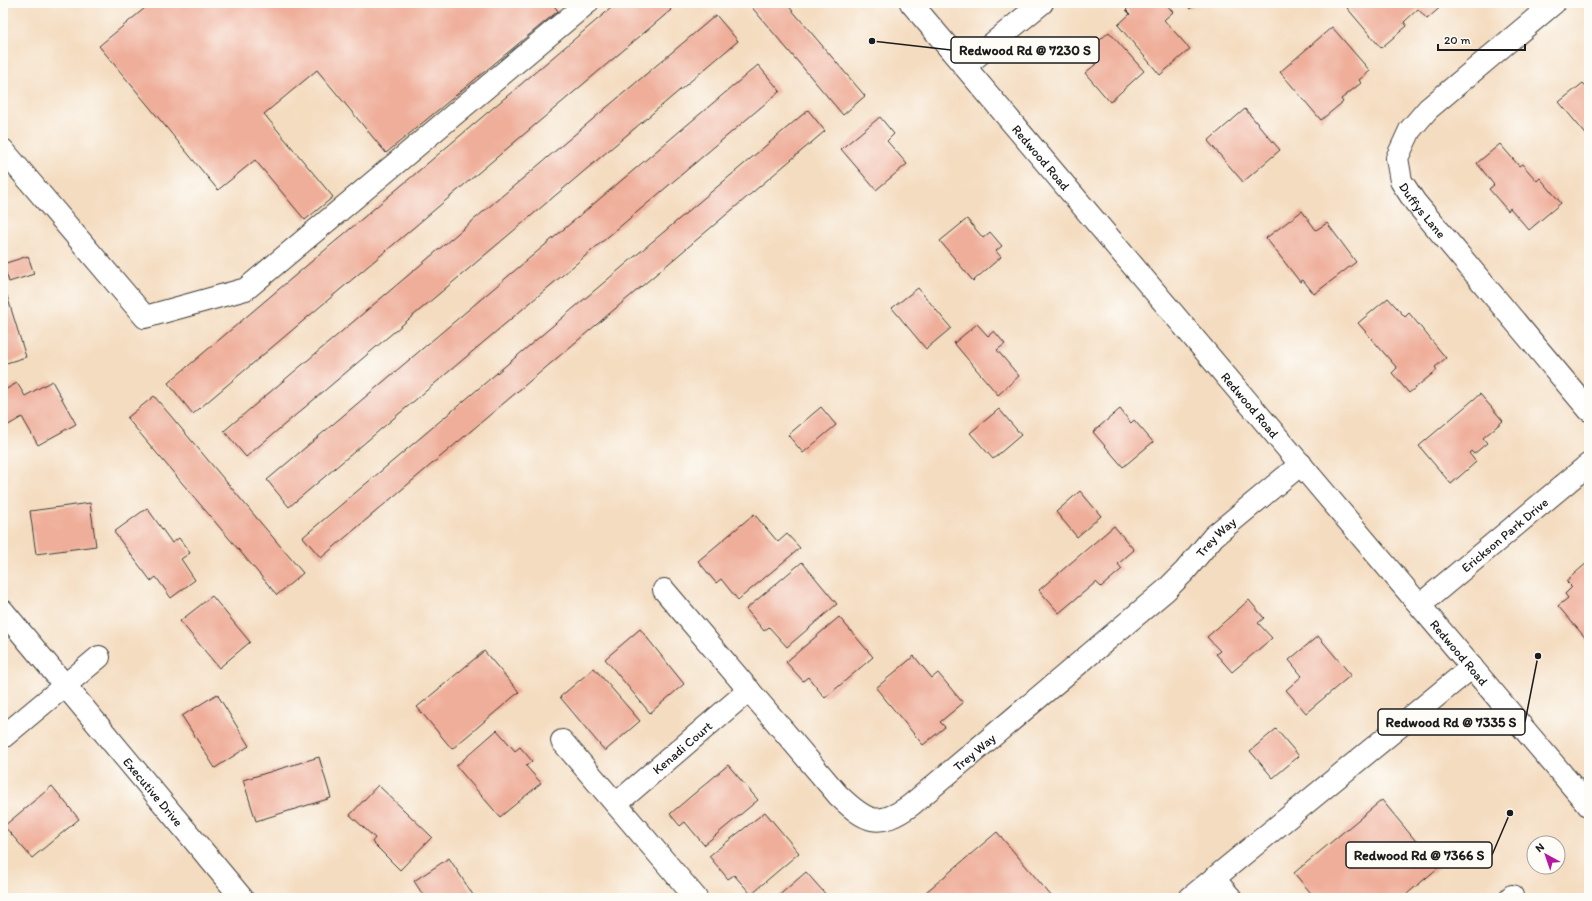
<svg xmlns="http://www.w3.org/2000/svg" width="1592" height="901" font-family="Itim,sans-serif">
<style>
.building{fill:#efae9a}
.lines{fill:none;stroke-linecap:round;stroke-linejoin:round}
.minor-casing{stroke:#3c3935;stroke-width:24}
.major-casing{stroke:#3c3935;stroke-width:24}
.minor{stroke:#fff;stroke-width:22}
.major{stroke:#fff;stroke-width:22}
.labels{text-anchor:middle;dominant-baseline:central;stroke-width:3;stroke-linejoin:round;paint-order:stroke}
.street-label{font-size:13px;fill:#1c1c1c;stroke:#fdfcf7}
.leader{fill:none;stroke:#1c1c1c;stroke-width:1.5}
.callout-dot{fill:#1c1c1c;stroke:#fdfcf7;stroke-width:1.5}
.callout{fill:#fdfcf7;stroke:#1c1c1c;stroke-width:1.5}
.callout-label{font-size:14px;text-anchor:middle;font-weight:bold;fill:#1c1c1c}
</style>
<rect width="100%" height="100%" fill="#fdfcf7"/>
<filter id="ink" filterUnits="userSpaceOnUse"><feTurbulence type="fractalNoise" baseFrequency=".025" numOctaves="2"/><feDisplacementMap in="SourceGraphic" scale="8" xChannelSelector="R" yChannelSelector="G"/><feConvolveMatrix kernelMatrix="1 2 1 2 8 2 1 2 1" color-interpolation-filters="sRGB"/></filter>
<filter id="wash" filterUnits="userSpaceOnUse"><feTurbulence type="fractalNoise" baseFrequency=".012" numOctaves="4" result="noise"/><feDisplacementMap in="SourceGraphic" scale="16" xChannelSelector="R" yChannelSelector="G"/><feGaussianBlur stdDeviation="0.9" result="paint"/><feColorMatrix in="noise" values="0 0 0 0 0 0 0 0 0 0 0 0 0 0 0 0 0 1.4 0 .05"/><feComposite in="paint" operator="in"/></filter>
<g filter="url(#wash)">
<rect width="100%" height="100%" fill="#f4dcc0"/>
<g id="blocks">
<path class="building" d="M151,3H552L558,11L386,153L317,70L264,114L333,197L305,220L255,160L218,190L99,46Z
M617,3H672L668,6L671,10L193,414L168,383Z
M750,3H786L865,96L843,115L749,4Z
M1134,3H1165L1173,12L1164,20L1190,49L1160,75L1118,25L1130,14L1126,10Z
M1184,3H1197L1190,9Z
M1352,3H1445L1427,19L1418,9L1404,22L1407,26L1381,48L1347,8Z
M716,15L738,41L246,457L224,431Z
M1332,27L1370,71L1359,80L1361,83L1341,99L1343,102L1321,120L1280,72Z
M1109,32L1144,71L1110,102L1085,73L1096,64L1086,52Z
M758,65L780,91L289,507L267,480Z
M1583,83L1587,87L1589,85V138L1559,102Z
M1245,109L1280,150L1243,182L1208,141Z
M808,110L825,131L321,558L303,537Z
M880,117L894,134L887,141L907,164L876,190L841,149Z
M1500,144L1519,166L1522,164L1537,181L1540,178L1561,203L1529,230L1510,208L1508,211L1489,189L1494,185L1477,163Z
M1302,211L1316,230L1327,223L1356,262L1314,294L1303,280L1300,282L1266,238Z
M967,219L983,238L990,232L1002,246L996,251L1001,257L973,281L940,241Z
M28,256L34,274L9,282L3,264Z
M3,283L26,357L3,364Z
M918,288L951,328L926,349L892,308Z
M1388,298L1405,317L1409,313L1446,358L1435,367L1437,370L1409,393L1392,373L1397,368L1358,323Z
M977,324L988,336L994,331L1005,344L997,350L1019,376L998,395L954,343Z
M52,381L76,424L38,445L22,417L5,427L3,424V391L17,383L25,396Z
M1480,394L1503,421L1483,438L1487,443L1474,454L1471,451L1469,453L1476,462L1451,484L1419,446Z
M154,396L303,573L277,595L127,418Z
M821,407L836,425L803,453L788,435Z
M999,409L1021,435L993,459L970,433Z
M1120,409L1131,423L1134,420L1153,442L1123,467L1093,432Z
M1080,491L1101,516L1077,537L1056,512Z
M90,503L96,546L36,554L30,511Z
M147,508L172,543L179,538L190,553L181,559L195,580L171,598L156,577L151,581L114,532Z
M754,514L778,542L787,534L800,548L738,600L721,579L716,583L698,561Z
M1114,526L1134,550L1118,564L1122,569L1101,587L1096,582L1059,613L1039,590Z
M1589,561V642L1558,606L1568,598L1565,594L1572,587L1566,581Z
M802,562L837,604L787,647L769,627L764,631L746,609Z
M212,596L250,642L219,668L180,621Z
M1249,600L1264,618L1258,623L1272,638L1232,672L1216,654L1220,651L1207,637Z
M839,617L873,657L825,698L808,677L803,681L786,662Z
M640,629L684,684L650,713L605,659Z
M1318,636L1351,675L1306,713L1286,690L1302,676L1289,660Z
M484,651L519,692L452,749L417,707Z
M914,656L932,678L938,673L963,703L940,722L945,727L923,745L876,688Z
M594,668L640,721L605,751L560,697Z
M217,694L249,746L215,768L182,716Z
M1276,729L1299,756L1273,778L1250,751Z
M497,730L515,751L520,747L532,761L526,766L541,783L500,817L456,766Z
M319,757L331,798L256,821L243,780Z
M728,765L758,800L704,845L685,822L680,826L670,814Z
M378,785L432,837L400,870L372,842L375,838L350,815Z
M52,786L79,819L32,858L4,826Z
M1382,800L1438,868L1402,898H1315L1294,873Z
M765,812L799,853L751,894L734,875L728,879L709,856Z
M997,832L1053,898H919Z
M449,858L475,898H425L414,881Z
M806,872L829,898H776Z"/>
</g>
</g>
<g filter="url(#ink)">
<use href="#blocks" fill-opacity="0" stroke="#3c3935" stroke-width="1"/>
<g class="lines">
<g class="minor-casing">
<g id="minor">
<path id="s1" d="M1554,3L1428,109L1410,130L1397,158L1401,181L1415,202L1589,410"/>
<path d="M965,66L1042,3"/>
<path d="M3,150L145,317L246,289L587,3"/>
<path id="s2" d="M664,590L838,795C866,822 878,829 911,805L1166,590L1185,571L1214,536L1301,464"/>
<path id="s3" d="M1420,605L1589,464"/>
<path id="s4" d="M3,611L242,898"/>
<path d="M3,737L99,657"/>
<path d="M562,741L696,898"/>
<path id="s5" d="M616,804L749,690"/>
<path d="M1214,879L1231,898"/>
<path d="M1190,898L1472,667"/>
<path d="M1510,898L1512,896"/>
</g>
</g>
<g class="major-casing">
<g id="major">
<path id="s6" d="M911,3L1589,806"/>
</g>
</g>
<use href="#minor" class="minor"/>
<use href="#major" class="major"/>
</g>
</g>
<g class="labels">
<g class="street-label">
<text stroke="none"><textPath href="#s6" startOffset="202">Redwood Road</textPath></text>
<text stroke="none"><textPath href="#s1" startOffset="283">Duffys Lane</textPath></text>
<text stroke="none"><textPath href="#s6" startOffset="526">Redwood Road</textPath></text>
<text stroke="none"><textPath href="#s3" startOffset="110">Erickson Park Drive</textPath></text>
<text stroke="none"><textPath href="#s2" startOffset="760">Trey Way</textPath></text>
<text stroke="none"><textPath href="#s6" startOffset="850">Redwood Road</textPath></text>
<text stroke="none"><textPath href="#s5" startOffset="87">Kenadi Court</textPath></text>
<text stroke="none"><textPath href="#s2" startOffset="436">Trey Way</textPath></text>
<text stroke="none"><textPath href="#s4" startOffset="235">Executive Drive</textPath></text>
</g>
</g>
<path class="leader" d="M872 41L951 50M1538 656L1525 722M1510 813L1492 855"/>
<g class="callout-dot">
<circle cx="872" cy="41" r="4"/>
<circle cx="1538" cy="656" r="4"/>
<circle cx="1510" cy="813" r="4"/>
</g>
<g class="callout">
<rect x="951" y="37" width="148" height="26" rx="4"/>
<rect x="1378" y="709" width="147" height="26" rx="4"/>
<rect x="1346" y="842" width="146" height="26" rx="4"/>
</g>
<g class="callout-label">
<text x="1025" y="55">Redwood Rd @ 7230 S</text>
<text x="1451" y="727">Redwood Rd @ 7335 S</text>
<text x="1419" y="860">Redwood Rd @ 7366 S</text>
</g>
<rect width="1592" height="901" fill="none" stroke="#fdfcf7" stroke-width="16"/>
<g transform="translate(1546 855) rotate(320)"><circle r="19" fill="#fdfcf7" stroke="#a3a29f"/>
<path d="M0-3L7 15L0 10L-7 15Z" fill="#b5179e"/>
<text y="-6" font-size="11" font-weight="bold" text-anchor="middle" fill="#1c1c1c">N</text>
</g>
<path d="M1438 44v6h87v-6" fill="none" stroke="#1c1c1c" stroke-width="2"/>
<text x="1444" y="44" font-size="12" fill="#1c1c1c" stroke="#fdfcf7" stroke-width="3" paint-order="stroke">20 m</text>
</svg>
